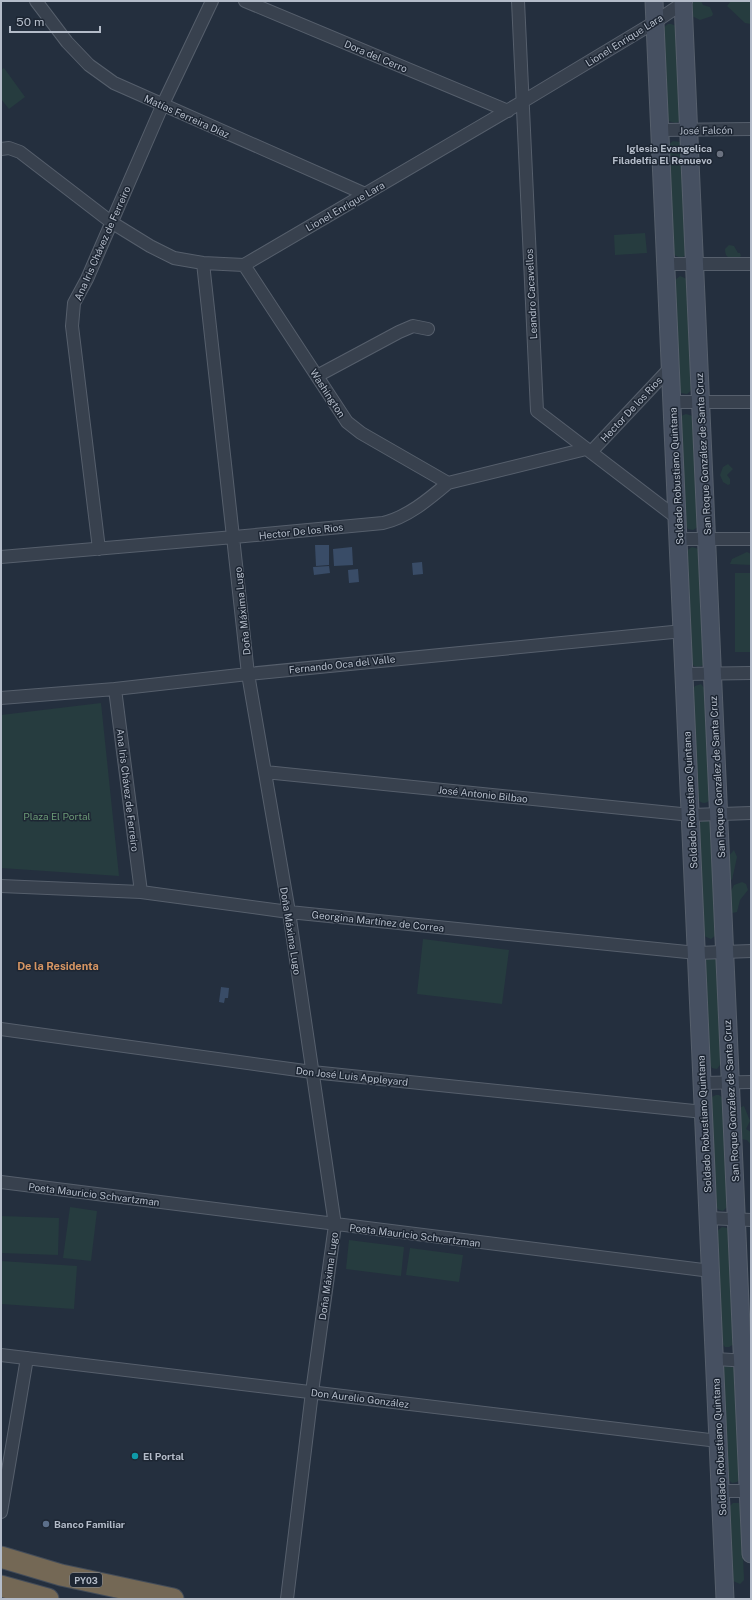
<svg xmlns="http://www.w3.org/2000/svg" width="752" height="1600" font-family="'Public Sans',sans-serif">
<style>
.green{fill:#263c3f}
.water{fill:#394c67}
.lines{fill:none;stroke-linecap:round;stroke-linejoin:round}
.street-casing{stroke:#565f6c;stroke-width:14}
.secondary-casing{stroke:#565f6c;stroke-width:19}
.highway-casing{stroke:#434c59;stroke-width:23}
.street{stroke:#38414e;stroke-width:12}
.secondary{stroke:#465061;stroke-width:17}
.highway{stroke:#746855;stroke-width:21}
.worship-dot{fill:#6b7280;stroke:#1d2633;stroke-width:1.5}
.culture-dot{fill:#0f9aa8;stroke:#1d2633;stroke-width:1.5}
.service-dot{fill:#5c6f8a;stroke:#1d2633;stroke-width:1.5}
.labels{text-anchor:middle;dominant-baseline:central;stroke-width:3;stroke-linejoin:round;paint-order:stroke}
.shield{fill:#1d2633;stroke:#878f9c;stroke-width:1}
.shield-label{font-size:9px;font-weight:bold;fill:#b4bcc9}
.street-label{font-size:10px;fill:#b4bcc9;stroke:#1d2633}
.poi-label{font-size:10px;font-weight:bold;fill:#b4bcc9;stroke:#1d2633;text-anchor:start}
.park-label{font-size:10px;fill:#6b9a76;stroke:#1d2633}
.neighbourhood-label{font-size:11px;font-weight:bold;fill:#d59563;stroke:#1d2633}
</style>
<rect width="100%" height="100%" fill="#242f3e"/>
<path class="green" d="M693,1H701L703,5L710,7L713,14L712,16L700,20L690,15L691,2Z
M731,1L751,2V24L745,23L727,6Z
M668,24H671L676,26L680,121L676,123L668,121L663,28Z
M4,68L25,97L9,109L1,99V70Z
M673,141L680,142L681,144L686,255L681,258L674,255L669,144Z
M645,233L647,253L615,255L614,235Z
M729,245L734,246L738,253H740L741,256L737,259C730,259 725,258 725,249Z
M680,276L687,279L693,389L687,394L681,393L679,389L675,280Z
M686,414L693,416L698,527L693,530L688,529L685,524L681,416Z
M728,464L733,469L727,475L730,479V484L728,485L723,482L720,475L723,467Z
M692,547L699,549L704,665L698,667L694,666L691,662L686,551Z
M747,552L751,554V565L730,564L732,559Z
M735,573H751V652H735Z
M701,684L705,689L710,800C706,804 701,804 698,799L692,690L695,686Z
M101,703L119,876L1,868V715Z
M703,820L709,821L711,823L716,933L715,936L711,939L704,936L698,825Z
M734,850L737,857L732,880L724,875L727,858Z
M742,882L746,884L748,890L740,900L737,912L732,913L729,895L734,885Z
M423,939L509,950L502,1004L417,994Z
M712,957L717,960L722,1062L717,1069L712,1068L709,1062L704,963L707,959Z
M716,1095H719L723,1098L728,1206L723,1211L719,1210L715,1206L711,1100L712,1097Z
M744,1106L750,1121L746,1129L751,1132V1145L747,1140L741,1139L739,1108Z
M70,1207L97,1211L91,1261L63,1258Z
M1,1216L59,1218L58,1255L1,1253Z
M722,1227L727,1228L729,1231L734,1344L729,1347H725L722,1343L717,1231Z
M349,1240L404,1247L401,1276L346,1269Z
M410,1248L463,1255L459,1282L406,1275Z
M1,1261L77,1266L74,1309L1,1304Z
M730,1365L735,1369L740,1479L737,1482L732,1483L728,1479L723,1369L725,1366Z
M733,1503H739L741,1507L744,1580L740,1584L733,1581L729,1507Z"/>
<path class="water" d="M315,545H329V565L316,566Z
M352,547L353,565L334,566L333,549Z
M422,562L423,574L413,575L412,563Z
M329,566L330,573L314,575L313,567Z
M358,569L359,582L349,583L348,570Z
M221,987L229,988L228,998H225L224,1003L219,1002Z"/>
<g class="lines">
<g class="street-casing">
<path id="street" d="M36,1L67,42L89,65L114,83L365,194
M245,1L508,111
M518,1L537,411L677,518
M660,130L751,129
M1,149L9,148L20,152L111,222L150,246L174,258L203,263L244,265L522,102L655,22L686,1
M203,263L248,674L289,912L335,1225L312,1392L287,1599
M666,264H751
M244,265L347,422L361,433L448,483
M317,376L399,332L413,326L428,329
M672,402H751
M591,452L671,367
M678,539H751
M99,549L72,326L74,303L87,279L163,104L212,1
M1,557L234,537L383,523C408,517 429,499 448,483L586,449
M684,674L751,673
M115,689L141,892
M1,698L115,689L248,674L683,631
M265,772L691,815L751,813
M1,886L141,892L289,912L697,953L751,951
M1,1029L312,1072L704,1112
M702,1083L751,1082
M1,1182L711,1271
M708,1218L751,1220
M1,1355L718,1441
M715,1359L749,1361
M720,1491H751
M1,1512L27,1358"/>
</g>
<g class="secondary-casing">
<path id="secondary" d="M654,1L725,1599
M683,1L751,1554"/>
</g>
<g class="highway-casing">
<path id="highway" d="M1,1557L61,1575L173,1599
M1,1586L48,1599"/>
</g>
<use href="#street" class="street"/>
<use href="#secondary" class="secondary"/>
<use href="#highway" class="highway"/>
</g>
<circle class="worship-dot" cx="720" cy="154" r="4"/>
<circle class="culture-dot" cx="135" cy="1456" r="4"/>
<circle class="service-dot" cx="46" cy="1524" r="4"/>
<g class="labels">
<rect class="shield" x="70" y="1573" width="32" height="14" rx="3"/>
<g class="shield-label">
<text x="86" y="1580">PY03</text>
</g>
<g class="street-label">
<text transform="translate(624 40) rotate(-32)">Lionel Enrique Lara</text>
<text transform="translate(376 56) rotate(23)">Dora del Cerro</text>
<text transform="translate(187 116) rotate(24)">Matías Ferreira Díaz</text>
<text transform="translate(706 130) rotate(-1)">José Falcón</text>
<text transform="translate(345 206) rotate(-30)">Lionel Enrique Lara</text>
<text transform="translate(102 243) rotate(-66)">Ana Iris Chávez de Ferreiro</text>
<text transform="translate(531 294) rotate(-93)">Leandro Cacavellos</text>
<text transform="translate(328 393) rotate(57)">Washington</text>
<text transform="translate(631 409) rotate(-47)">Hector De los Rios</text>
<text transform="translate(703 454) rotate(-93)">San Roque González de Santa Cruz</text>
<text transform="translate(676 476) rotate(-93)">Soldado Robustiano Quintana</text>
<text transform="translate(301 531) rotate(-6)">Hector De los Rios</text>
<text transform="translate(242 611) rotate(-96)">Doña Máxima Lugo</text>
<text transform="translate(342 664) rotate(-6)">Fernando Oca del Valle</text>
<text transform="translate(717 777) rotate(-93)">San Roque González de Santa Cruz</text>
<text transform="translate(128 790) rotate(83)">Ana Iris Chávez de Ferreiro</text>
<text transform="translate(483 794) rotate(6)">José Antonio Bilbao</text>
<text transform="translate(690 800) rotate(-93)">Soldado Robustiano Quintana</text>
<text transform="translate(378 921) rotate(6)">Georgina Martínez de Correa</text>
<text transform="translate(291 931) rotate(81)">Doña Máxima Lugo</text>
<text transform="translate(352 1076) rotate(6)">Don José Luis Appleyard</text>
<text transform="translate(731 1101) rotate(-93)">San Roque González de Santa Cruz</text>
<text transform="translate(704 1124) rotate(-93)">Soldado Robustiano Quintana</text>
<text transform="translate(94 1194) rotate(7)">Poeta Mauricio Schvartzman</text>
<text transform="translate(415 1235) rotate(7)">Poeta Mauricio Schvartzman</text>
<text transform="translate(328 1276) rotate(-82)">Doña Máxima Lugo</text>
<text transform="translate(360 1398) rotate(7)">Don Aurelio González</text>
<text transform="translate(719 1447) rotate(-93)">Soldado Robustiano Quintana</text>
</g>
<g class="poi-label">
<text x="712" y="148" text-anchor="end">Iglesia Evangelica<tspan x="712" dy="12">Filadelfia El Renuevo</tspan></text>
<text x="143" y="1456">El Portal</text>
<text x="54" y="1524">Banco Familiar</text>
</g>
<g class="park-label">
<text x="57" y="816">Plaza El Portal</text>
</g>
<g class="neighbourhood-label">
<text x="58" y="966">De la Residenta</text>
</g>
</g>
<rect width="752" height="1600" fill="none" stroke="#b4bcc9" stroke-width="4"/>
<path d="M10 26v6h90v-6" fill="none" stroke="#b4bcc9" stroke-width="2"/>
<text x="16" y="26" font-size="12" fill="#b4bcc9" stroke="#1d2633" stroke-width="3" paint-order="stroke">50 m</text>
</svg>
